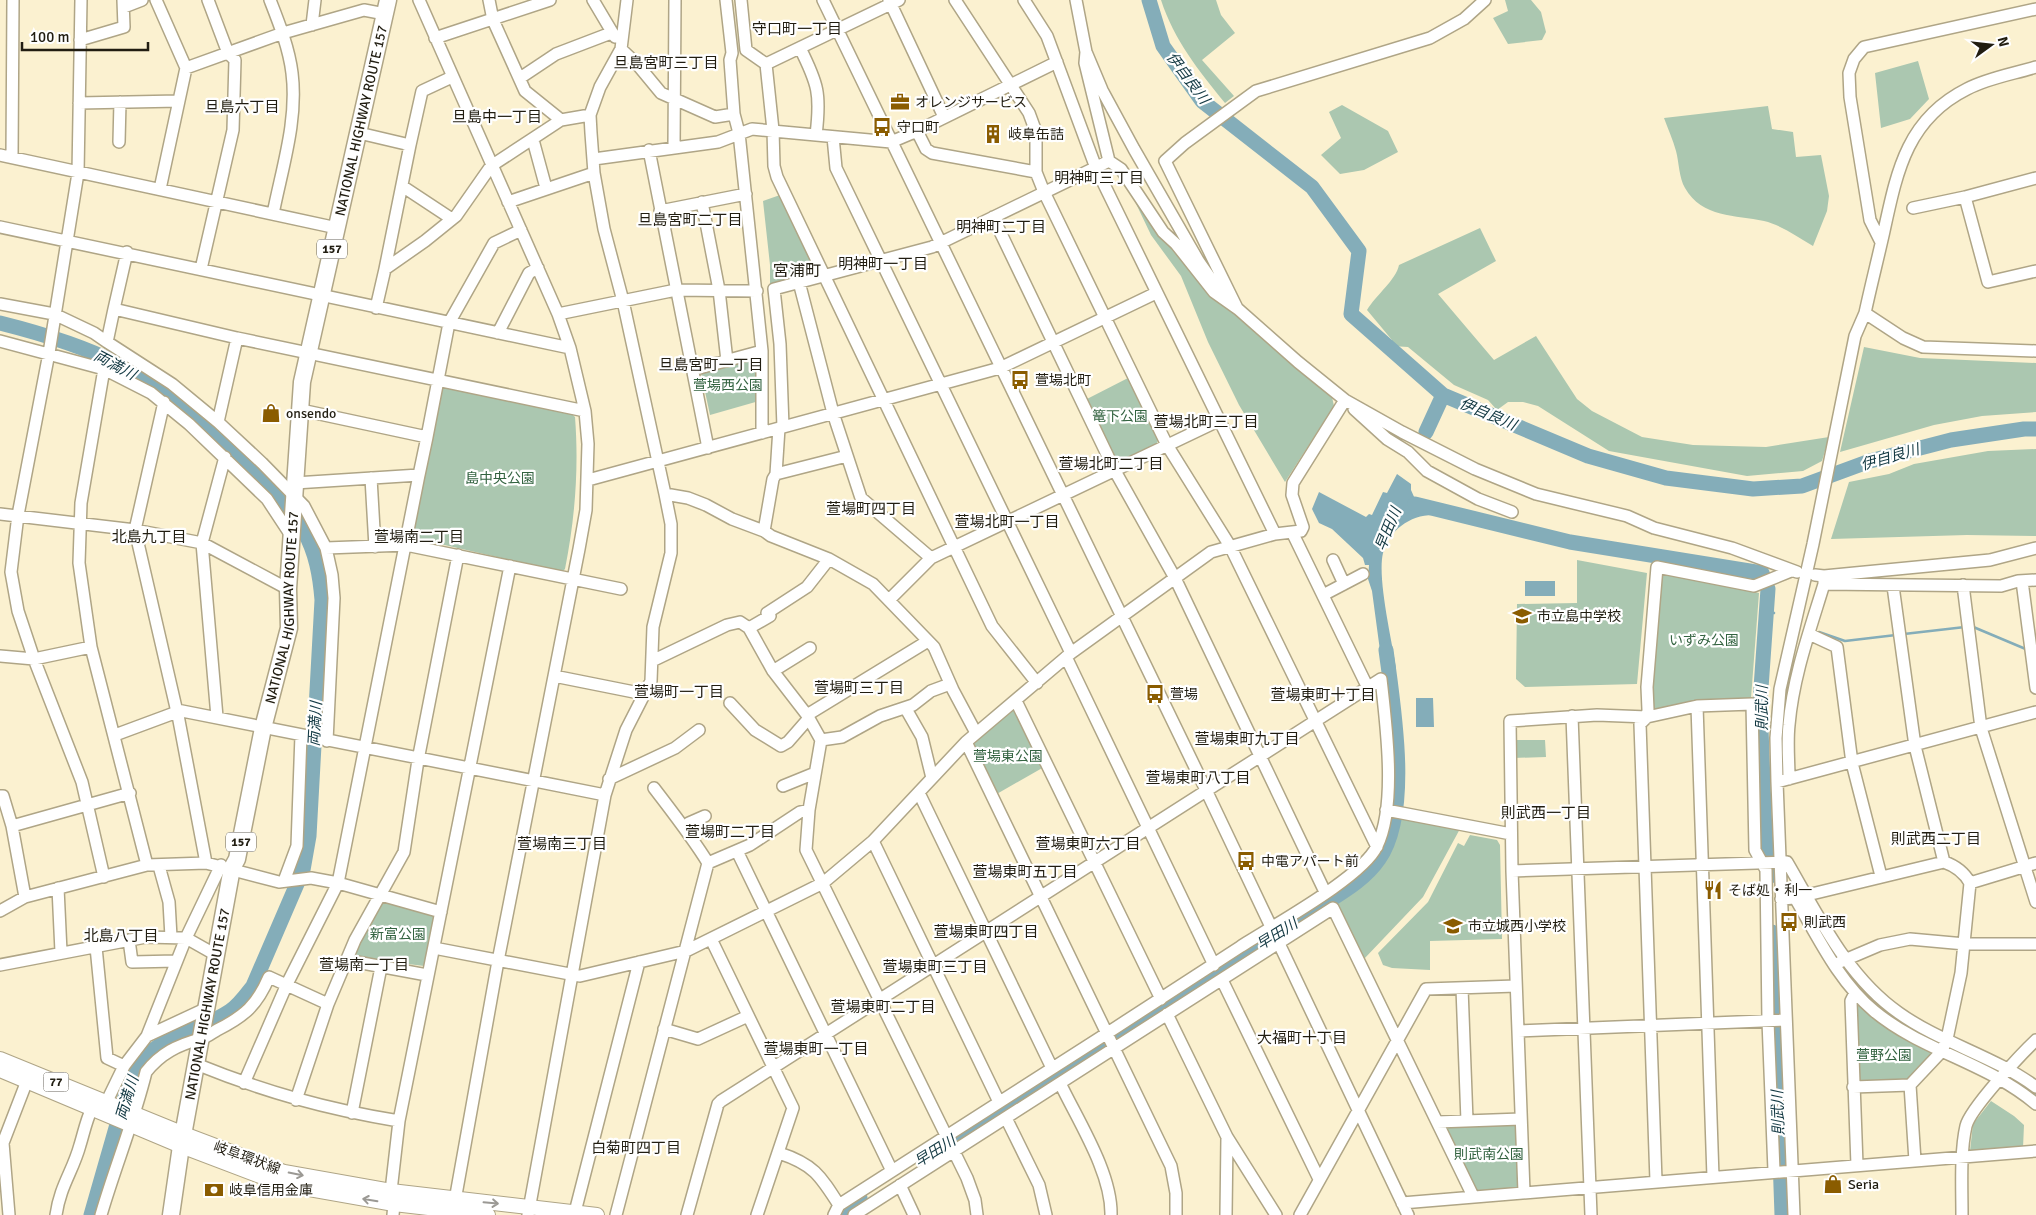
<svg xmlns="http://www.w3.org/2000/svg" width="2036" height="1215" font-family="Signika,'Noto Sans JP',sans-serif">
<style>
.green{fill:#abc7b0}
.water{fill:#84adb9}
.lines{fill:none;stroke-linecap:round;stroke-linejoin:round}
.stream{stroke:#84adb9;stroke-width:2.5}
.river{stroke:#84adb9;stroke-width:15}
.minor-casing{stroke:#afa586;stroke-width:14}
.major-casing{stroke:#afa586;stroke-width:16}
.highway-casing{stroke:#afa586;stroke-width:19}
.minor{stroke:#fff;stroke-width:11}
.major{stroke:#fff;stroke-width:14}
.highway{stroke:#fff;stroke-width:16}
.oneway{stroke:#9b9994}
.labels{text-anchor:middle;dominant-baseline:central;stroke-width:4.5;stroke-linejoin:round;paint-order:stroke}
.shield{fill:#fff;stroke:#646158;stroke-width:1}
.shield-label{font-size:12px;font-weight:bold;fill:#211d11}
.poi-label{font-size:14px;fill:#211d11;stroke:#fff;text-anchor:start}
.street-label{font-size:14px;fill:#211d11;stroke:#fff}
.park-label{font-size:14px;fill:#336340;stroke:#fff}
.neighbourhood-label{font-size:15px;fill:#211d11;stroke:#fff}
.water-label{font-size:15px;font-style:italic;fill:#123842;stroke:#fff}
.quarter-label{font-size:16px;fill:#211d11;stroke:#fff}
</style>
<rect width="100%" height="100%" fill="#fbf1d0"/>
<path class="green" d="M1161,0H1216L1221,15L1235,33L1202,60L1234,96L1225,103C1199,71 1174,40 1161,0Z
M1505,0H1531L1541,12L1546,32L1542,40L1508,44L1493,18L1508,11Z
M1918,61L1929,99L1910,119L1881,128L1875,73Z
M1342,105L1388,131L1398,152L1364,170L1340,174L1321,155L1341,138L1329,112Z
M1768,106L1772,129L1793,132L1796,157L1821,155L1829,196L1827,211L1813,246C1798,237 1781,225 1764,221C1736,215 1702,218 1685,188C1679,178 1679,162 1676,151C1673,140 1668,129 1664,118Z
M1129,189L1210,295L1246,322L1332,397L1334,406L1285,482L1239,405L1208,342L1181,276L1151,235Z
M780,195L816,270L815,273L770,285V265L763,201Z
M1480,228L1496,261L1438,294L1494,360L1536,336L1577,399L1592,411L1642,437L1693,445L1766,447L1829,437L1822,461L1803,471L1747,476L1609,451L1538,406L1523,402H1508L1497,410L1488,400L1454,385L1408,347L1392,346V340L1367,310C1376,295 1396,280 1399,265Z
M1864,347L1920,358L2036,363V412L1982,416L1934,425L1840,452Z
M759,354V401L710,415L700,368Z
M1128,378L1158,440L1157,444L1115,463L1085,400Z
M443,386L571,413L575,417C579,469 575,518 565,569L562,572L414,538L413,535Z
M2036,449V536L1967,535L1831,539L1849,482L1889,474L1914,464L1988,451Z
M1577,560L1647,573L1637,684L1525,687L1516,679L1517,604L1577,603Z
M1663,571L1759,593L1751,698L1654,711L1651,708L1650,688L1660,574Z
M1014,708L1044,767L995,795L972,745Z
M1513,740H1545L1546,757L1513,758Z
M1400,816L1461,827L1423,897L1364,959L1337,903C1376,878 1392,862 1400,816Z
M1470,835L1497,840L1500,845L1502,939L1430,941V970L1392,968L1383,965L1378,953L1428,902L1458,843L1464,846Z
M382,901L434,915L424,966L352,957Z
M1860,1003L1933,1051L1934,1054L1908,1082H1858L1856,1005Z
M1991,1101L2014,1116L2024,1125L2023,1148L1970,1151L1973,1124Z
M1515,1123L1517,1126L1519,1186L1516,1188L1477,1191L1445,1130L1447,1126Z"/>
<path class="water" d="M1397,474L1411,484V490L1415,499L1436,506L1435,515C1411,514 1389,530 1383,553C1377,578 1392,640 1396,668L1383,673L1372,591L1368,579L1369,565H1365L1363,558L1332,529L1319,523L1312,509L1319,492L1366,517L1369,514L1372,515L1383,492L1387,493Z
M1525,581H1555V596H1525Z
M1416,698H1433L1434,727H1416Z"/>
<g class="lines">
<path class="stream" d="M1766,610L1774,613
M1971,626L2028,650
M1819,632L1845,641L1896,635
M1904,634L1965,627
M1843,965L1872,1000L1910,1026
M1964,1054L2001,1073
M2006,1076L2036,1096"/>
<path class="river" d="M1149,0L1163,46L1202,101L1312,187L1359,251L1351,314L1443,395L1588,456L1666,478L1753,489L1802,486L1870,461L1951,440L2024,429H2036
M0,323C40,333 81,345 118,364C170,391 212,434 254,474C271,491 292,508 304,531C316,553 320,575 322,600L309,836L303,870L253,986C246,995 239,1005 230,1011C191,1037 156,1031 130,1079L91,1215
M1426,432L1443,395
M1415,504L1570,542L1762,573L1768,589L1760,702L1765,834L1770,876
M1772,932L1782,1215
M938,1148L1327,902C1346,890 1366,878 1379,859C1412,812 1393,704 1386,650
M841,1215L844,1208L860,1198"/>
<g class="minor-casing">
<path id="minor" d="M81,0L78,173L49,353L18,515L11,572L18,611L34,659L82,782L104,877
M156,0L186,68L160,189
M270,0C279,23 289,48 292,73C298,120 282,168 273,214
M419,0L558,314L570,348L585,411L588,444L586,510L579,549L498,961L454,1206
M489,0L493,20L525,91L561,120
M593,0L615,37
M726,0L732,53L730,60L734,114L739,133L762,351V433
M741,0L746,50L766,64
M823,0L1206,790L1408,1215
M889,0L944,117
M899,0L766,64L773,130L774,166L777,177L992,626L1037,683
M955,0L1029,113L1036,132V172L1044,192L1167,445L1230,546L1377,847
M1024,0L1047,36L1096,168L1275,534
M1076,0L1086,52L1085,63L1109,161
M124,7L142,0
M312,25L315,0
M435,38L550,0
M80,40L124,27L123,0
M800,48C818,84 821,94 816,135
M621,49L637,64L661,93L715,117L734,114
M1086,52L1102,90L1134,149L1199,262L1220,292
M186,68L283,33L364,10L385,14
M520,78L556,54L611,33
M79,103L179,101
M917,131L926,149L932,153L1036,172
M359,133L410,145L422,91L452,77
M833,137L836,168L1071,653
M533,140L546,188
M119,142L120,102
M410,145L385,269L425,241L456,216L491,166L561,120L590,115
M674,147L675,0
M649,150L708,448
M0,155L337,228
M12,157L13,0
M594,159L718,142L752,129L891,142L917,131L1057,62
M402,186L452,219
M1965,197L1988,282L2036,271
M508,202L594,173
M702,202L719,290L727,361
M1913,208L1965,197L2036,178
M660,211L746,194
M993,217L1115,471L1175,578L1325,892
M0,227L570,348
M1881,242L1870,220L1850,97L1849,73L1854,59L1864,47L2036,9
M127,252L114,309L237,338
M201,269L233,130L235,60L228,53L208,0
M799,282L833,413L861,498L931,558
M0,304L54,314L94,333L107,342L114,309
M376,308L385,269
M1237,308L1165,161L1185,143L1256,91L1430,38L1464,19L1485,0
M1865,313L1903,338L1923,347L2036,351
M558,314L676,290L757,291
M498,333L529,273L538,268
M0,341L104,369L151,393L189,424L267,499L292,537
M107,342L172,384L218,422L262,463L304,506L326,548L406,545L621,589
M104,369L81,503L79,563L91,647L147,865
M692,370L762,351
M1354,409L1387,439L1408,452L1427,471L1478,499L1512,512
M301,410L427,437L449,323L494,243L521,230
M218,422L237,338L585,411
M783,427L780,344L774,289L932,247L1109,161L1121,169L1163,232L1176,244L1214,292L1238,309L1298,362L1345,400L1402,432L1475,469L1536,494L1627,516L1654,528L1732,548L1797,572
M779,428L776,474L847,456
M371,478L375,547
M588,480L1000,368L1156,293
M295,483L419,475L427,437
M665,494L688,498L706,505L732,519L764,531L771,536L829,559L873,584L934,647L953,690L976,733
M0,514L135,530L164,402
M764,531L773,479L776,474
M1292,532L1367,686
M326,548L332,575L334,598L327,741
M1333,560L1344,584
M1815,575L1824,576L1990,560L2036,548
M1824,576V584L2001,586L2018,581L2036,580
M2022,581L2036,688
M1963,585L1981,728L2036,902
M1323,595L1363,574
M889,600L931,558L1218,421
M749,628L770,616L767,613L807,587L829,559
M1809,634L1837,647L1852,763L1881,876
M0,656L34,659L91,647
M1066,657L1214,965
M652,661L727,625L740,622L749,628L773,671L807,715L821,740L809,810L806,850L967,1178L975,1200L977,1215
M773,671L810,648
M554,676L644,694
M1016,701L1161,999
M730,703L755,730L781,746L788,742L809,718
M1697,706L1713,1177
M906,709L922,737L932,778
M177,710L605,795
M177,710L206,863
M177,712L135,530L202,543L225,457
M807,715L928,641
M1572,716L1591,1215
M217,717L202,543L288,589
M115,735L177,712
M821,740L842,737L880,716L913,705L931,691L950,684
M966,742L1171,1166L1176,1193V1215
M609,779L675,748L699,730
M1789,779C1789,762 1787,743 1789,725C1793,677 1810,630 1824,584
M1777,782L2036,712
M783,786L815,773
M654,788C673,813 692,837 708,863
M919,793L1052,1068
M0,796H3L12,826L25,897
M1386,810L1511,834
M12,826L130,793
M689,832V823L705,816
M873,841L999,1102
M737,851L892,1171
M159,866L169,902L171,937
M1512,871L1787,862C1818,915 1847,977 1899,1013C1941,1043 1994,1056 2036,1087
M284,881L297,846L301,735
M1970,883L2036,863
M58,888L61,952
M1799,897L1944,862
M1781,899L1795,898C1818,937 1838,981 1874,1011C1922,1051 1988,1063 2036,1104
M0,911L25,897L147,865L206,863L279,882L311,878L338,883L441,912
M711,939L793,1108L757,1215
M129,940L132,962L176,961
M96,947L107,1058L124,1066
M434,948L580,976L686,951L823,883L873,841L966,742L1071,653L1211,552L1275,534L1301,531L1303,527L1292,495L1293,483L1345,400
M346,960L427,975
M1840,962L1880,945L1910,939L1965,944H2036
M0,965L146,937L186,938L216,955
M1222,980L1319,1179
M1462,988L1467,1121
M1855,993L1851,1001L1857,1165
M1167,1014L1227,1137L1276,1215
M664,1029L698,1039L748,1016
M1518,1031L1786,1020
M147,1036L186,938L221,865
M196,1064C265,1092 326,1109 399,1121
M244,1083L287,984L338,883L419,475
M1060,1083C1078,1121 1112,1173 1111,1215
M1910,1085L1915,1161
M1853,1087L1910,1085L1942,1051L1947,1039L1961,973L1970,883C1964,872 1956,866 1944,862L1915,746L1893,586
M296,1100L328,1004L355,940L404,852L418,760L458,555
M106,1103L124,1066L147,1036L207,1008
M352,1113L381,967
M1006,1118L1039,1185L1046,1215
M1437,1122L1521,1119
M779,1153C813,1164 820,1175 839,1205
M1656,1181L1640,724L1647,717L1648,710L1647,687L1657,567L1754,586L1791,571
M900,1185L914,1215
M391,1191L399,1121L510,566
M1524,1192L1512,871L1510,721L1597,715L1647,717L1697,706L1752,704L1755,850L1766,870L1768,1021L1774,1171
M1402,1203L2036,1151
M575,1212L639,962
M9,1215L3,1143L30,1073
M56,1215C60,1186 73,1171 80,1145C84,1132 86,1121 92,1108
M101,1215C115,1167 134,1121 146,1072C161,1053 178,1045 200,1039C206,1038 212,1033 217,1030C245,1016 257,1005 269,977L328,1004
M393,1215L394,1204
M528,1215L605,795L626,730L651,681L653,627L671,553V524L665,494L623,301L604,229L594,173L591,133L590,115L600,87L621,49L627,0
M616,1215L708,863L750,845L800,812L809,810
M687,1215L718,1104L721,1101L1381,679C1386,724 1397,805 1377,846C1363,877 1272,926 1240,947C1107,1034 973,1119 839,1205L834,1215
M854,1215L1333,908L1473,1196
M1226,1215L1227,1137
M1300,1215L1426,989L1516,986
M1794,1215L1777,782L1776,738L1780,689L1813,544L1855,336L1865,313C1871,285 1878,258 1884,231C1897,171 1907,119 1967,89C1988,78 2013,74 2036,67
M1962,1215C1962,1189 1960,1152 1966,1126C1970,1109 2021,1054 2036,1040"/>
</g>
<g class="major-casing">
<path id="major" d="M0,1059L184,1134L284,1172L391,1191L597,1215
M0,1070L181,1146L281,1184L394,1204L488,1215"/>
</g>
<g class="highway-casing">
<g id="highway">
<path id="s1" d="M171,1215L181,1146L232,868L237,859L263,728L289,628L288,589L302,382L388,0"/>
</g>
</g>
<use href="#minor" class="minor"/>
<use href="#major" class="major"/>
<use href="#highway" class="highway"/>
</g>
<defs><path id="oneway-shaft" d="M-6 0H5M1.5-3L5.5 0L1.5 3" fill="none" stroke-width="1.6" stroke-linecap="round" stroke-linejoin="round" transform="scale(1.25)"/></defs>
<g class="oneway">
<use href="#oneway-shaft" transform="translate(296 1174) rotate(11)"/>
<use href="#oneway-shaft" transform="translate(370 1200) rotate(-171)"/>
<use href="#oneway-shaft" transform="translate(491 1203) rotate(5)"/>
</g>
<defs>
<g id="office-bare" transform="scale(1.5)"><path d="M-6-3h4V-5.5h4V-3h4V5H-6ZM-1-4.5V-3h2v-1.5ZM-6 0V1H6V0Z" fill="#8a5c00" stroke="#fff" stroke-width="2.5" paint-order="stroke"/></g>
<g id="bus-bare" transform="scale(1.5)"><path d="M-5-6H5V4H4V6H2V4H-2V6H-4V4H-5ZM-3.5-4V0h7V-4ZM-3.5 1.2v1.5H-2V1.2ZM2 1.2v1.5H3.5V1.2Z" fill="#8a5c00" stroke="#fff" stroke-width="2.5" paint-order="stroke"/></g>
<g id="building-bare" transform="scale(1.5)"><path d="M-4-6H4V6H1V3H-1V6H-4ZM-2.5-4.3h1.7v1.8h-1.7ZM.8-4.3h1.7v1.8H.8ZM-2.5-1h1.7V.8h-1.7ZM.8-1h1.7V.8H.8Z" fill="#8a5c00" stroke="#fff" stroke-width="2.5" paint-order="stroke"/></g>
<g id="shop-bare" transform="scale(1.5)"><path d="M-5-2.5h2.3a2.7 3.5 0 0 1 5.4 0H5L5.5 6h-11ZM-1.5-2.5h3a1.5 2.3 0 0 0-3 0Z" fill="#8a5c00" stroke="#fff" stroke-width="2.5" paint-order="stroke"/></g>
<g id="school-bare" transform="scale(1.5)"><path d="M0-5L7-2L0 1L-7-2ZM-4 1L0 2.5L4 1V4Q0 6-4 4Z" fill="#8a5c00" stroke="#fff" stroke-width="2.5" paint-order="stroke"/></g>
<g id="restaurant-bare" transform="scale(1.5)"><path d="M-5-6h1v4h1v-4h1v4h1v-4h1v5L-1.5 .5V6h-2V.5L-5-1ZM5-6V6H3V1.5H1.5Q1.5-4 5-6Z" fill="#8a5c00" stroke="#fff" stroke-width="2.5" paint-order="stroke"/></g>
<g id="bank-bare" transform="scale(1.5)"><path d="M-6-4H6V4H-6ZM0-2.3a2.3 2.3 0 1 0 0 4.6a2.3 2.3 0 1 0 0-4.6Z" fill="#8a5c00" stroke="#fff" stroke-width="2.5" paint-order="stroke"/></g>
</defs>
<g fill-rule="evenodd">
<use href="#office-bare" x="900" y="102"/>
<use href="#bus-bare" x="882" y="127"/>
<use href="#building-bare" x="993" y="134"/>
<use href="#bus-bare" x="1020" y="380"/>
<use href="#shop-bare" x="271" y="413"/>
<use href="#school-bare" x="1522" y="616"/>
<use href="#bus-bare" x="1155" y="694"/>
<use href="#bus-bare" x="1246" y="861"/>
<use href="#restaurant-bare" x="1713" y="890"/>
<use href="#bus-bare" x="1789" y="922"/>
<use href="#school-bare" x="1453" y="926"/>
<use href="#shop-bare" x="1833" y="1184"/>
<use href="#bank-bare" x="214" y="1190"/>
</g>
<g class="labels">
<g class="shield">
<rect x="317" y="239.5" width="30" height="19" rx="4"/>
<rect x="226" y="832.5" width="30" height="19" rx="4"/>
<rect x="43.5" y="1072.5" width="25" height="19" rx="4"/>
</g>
<g class="shield-label">
<text x="332" y="249">157</text>
<text x="241" y="842">157</text>
<text x="56" y="1082">77</text>
</g>
<g class="poi-label">
<text x="915" y="102">オレンジサービス</text>
<text x="897" y="127">守口町</text>
<text x="1008" y="134">岐阜缶詰</text>
<text x="1035" y="380">萱場北町</text>
<text x="286" y="413">onsendo</text>
<text x="1537" y="616">市立島中学校</text>
<text x="1170" y="694">萱場</text>
<text x="1261" y="861">中電アパート前</text>
<text x="1728" y="890">そば処・利一</text>
<text x="1804" y="922">則武西</text>
<text x="1468" y="926">市立城西小学校</text>
<text x="1848" y="1184">Seria</text>
<text x="229" y="1190">岐阜信用金庫</text>
</g>
<g class="street-label">
<text stroke="none"><textPath href="#s1" startOffset="1114">NATIONAL HIGHWAY ROUTE 157</textPath></text>
<text stroke="none"><textPath href="#s1" startOffset="619">NATIONAL HIGHWAY ROUTE 157</textPath></text>
<text stroke="none"><textPath href="#s1" startOffset="214">NATIONAL HIGHWAY ROUTE 157</textPath></text>
<text transform="translate(247 1158) rotate(20)">岐阜環状線</text>
</g>
<g class="park-label">
<text x="728" y="385">萱場西公園</text>
<text x="1120" y="416">篭下公園</text>
<text x="500" y="478">島中央公園</text>
<text x="1704" y="640">いずみ公園</text>
<text x="1008" y="756">萱場東公園</text>
<text x="398" y="934">新富公園</text>
<text x="1884" y="1055">萱野公園</text>
<text x="1489" y="1154">則武南公園</text>
</g>
<g class="neighbourhood-label">
<text x="797" y="29">守口町一丁目</text>
<text x="666" y="63">旦島宮町三丁目</text>
<text x="242" y="107">旦島六丁目</text>
<text x="497" y="117">旦島中一丁目</text>
<text x="1099" y="178">明神町三丁目</text>
<text x="690" y="220">旦島宮町二丁目</text>
<text x="1001" y="227">明神町二丁目</text>
<text x="883" y="264">明神町一丁目</text>
<text x="711" y="365">旦島宮町一丁目</text>
<text x="1206" y="422">萱場北町三丁目</text>
<text x="1111" y="464">萱場北町二丁目</text>
<text x="871" y="509">萱場町四丁目</text>
<text x="1007" y="522">萱場北町一丁目</text>
<text x="149" y="537">北島九丁目</text>
<text x="419" y="537">萱場南二丁目</text>
<text x="859" y="688">萱場町三丁目</text>
<text x="679" y="692">萱場町一丁目</text>
<text x="1323" y="695">萱場東町十丁目</text>
<text x="1247" y="739">萱場東町九丁目</text>
<text x="1198" y="778">萱場東町八丁目</text>
<text x="1546" y="813">則武西一丁目</text>
<text x="730" y="832">萱場町二丁目</text>
<text x="1936" y="839">則武西二丁目</text>
<text x="562" y="844">萱場南三丁目</text>
<text x="1088" y="844">萱場東町六丁目</text>
<text x="1025" y="872">萱場東町五丁目</text>
<text x="986" y="932">萱場東町四丁目</text>
<text x="121" y="936">北島八丁目</text>
<text x="364" y="965">萱場南一丁目</text>
<text x="935" y="967">萱場東町三丁目</text>
<text x="883" y="1007">萱場東町二丁目</text>
<text x="1302" y="1038">大福町十丁目</text>
<text x="816" y="1049">萱場東町一丁目</text>
<text x="636" y="1148">白菊町四丁目</text>
</g>
<g class="water-label">
<text transform="translate(1188 78) rotate(53)">伊自良川</text>
<text transform="translate(115 365) rotate(28)">両満川</text>
<text transform="translate(1488 414) rotate(23)">伊自良川</text>
<text transform="translate(1890 457) rotate(-16)">伊自良川</text>
<text transform="translate(1388 529) rotate(-68)">早田川</text>
<text transform="translate(1762 708) rotate(-90)">則武川</text>
<text transform="translate(315 724) rotate(-87)">両満川</text>
<text transform="translate(1277 934) rotate(-32)">早田川</text>
<text transform="translate(127 1098) rotate(-73)">両満川</text>
<text transform="translate(1778 1113) rotate(-92)">則武川</text>
<text transform="translate(935 1151) rotate(-32)">早田川</text>
</g>
<g class="quarter-label">
<text x="797" y="271">宮浦町</text>
</g>
</g>
<g transform="translate(1991 45) rotate(75)" stroke="#ffffff" stroke-width="4" paint-order="stroke">
<path d="M0-4L9 19L0 12L-9 19Z" fill="#211d11"/>
<text y="-8" font-size="14" font-weight="bold" text-anchor="middle" fill="#211d11">N</text>
</g>
<path d="M22 42v8h126v-8" fill="none" stroke="#211d11" stroke-width="2.5"/>
<text x="30" y="42" font-size="15" fill="#211d11" stroke="#ffffff" stroke-width="4" paint-order="stroke">100 m</text>
</svg>
